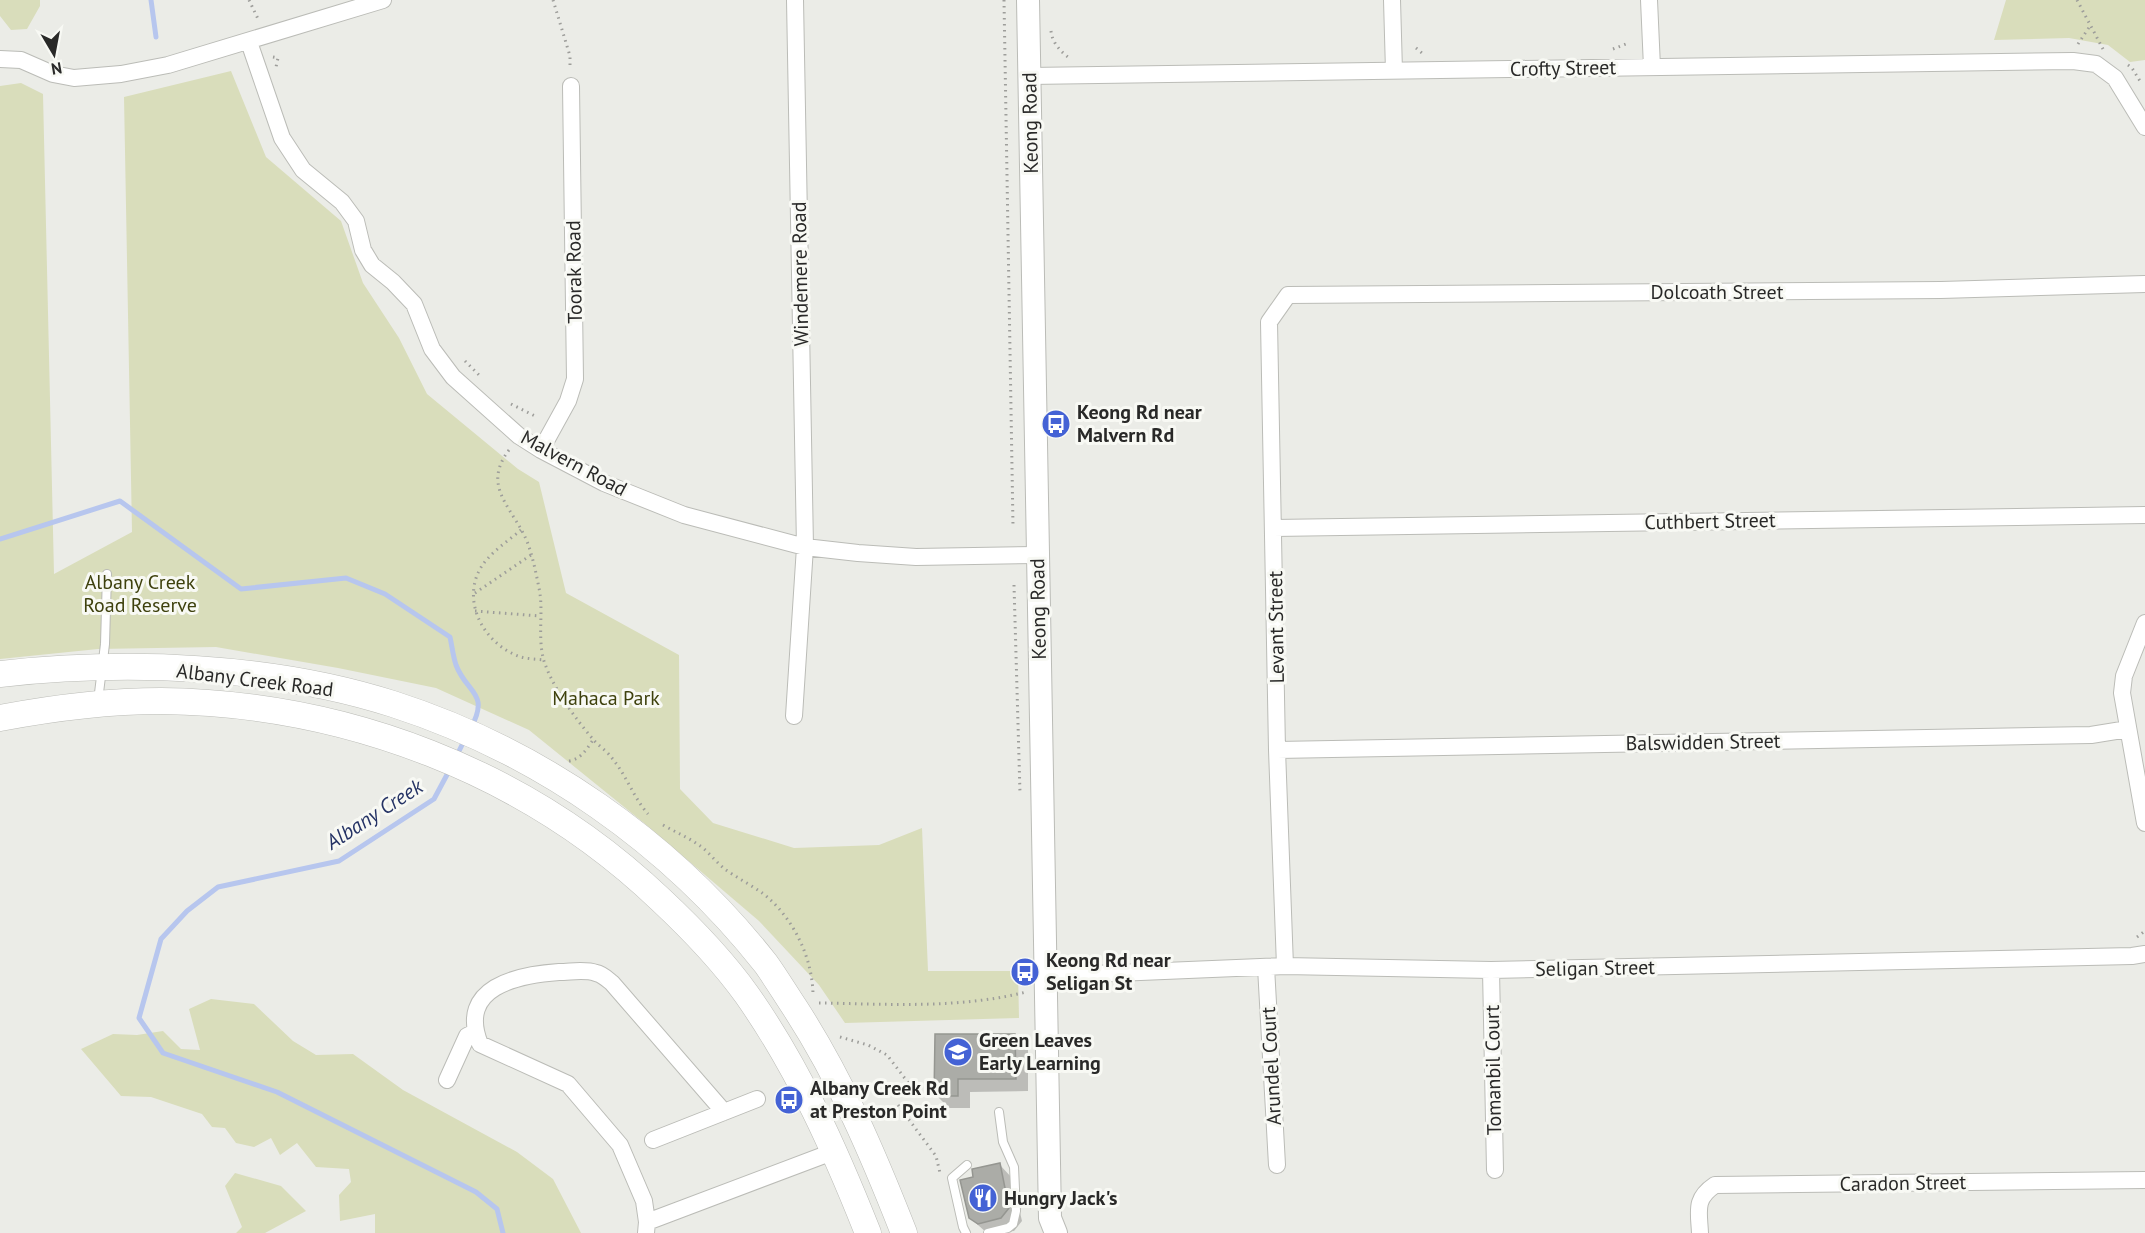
<svg xmlns="http://www.w3.org/2000/svg" width="2145" height="1233" font-family="'PT Sans',sans-serif">
<style>
.green{fill:#d9ddbb}
.shadow{fill:#0003}
.lines{fill:none;stroke-linecap:round;stroke-linejoin:round}
.stream{stroke:#b7c6ee;stroke-width:5}
.building{fill:#abaca7;stroke:#959691;stroke-width:1.5}
.lane-casing{stroke:#bbbcb7;stroke-width:10}
.street-casing{stroke:#bbbcb7;stroke-width:18}
.secondary-casing{stroke:#bbbcb7;stroke-width:24}
.primary-casing{stroke:#bbbcb7;stroke-width:27}
.path{stroke:#9d9d9a;stroke-width:3;stroke-dasharray:1.5 4.5;stroke-linecap:butt}
.lane{stroke:#fff;stroke-width:8}
.street{stroke:#fff;stroke-width:16}
.secondary{stroke:#fff;stroke-width:22}
.primary{stroke:#fff;stroke-width:26}
.labels{text-anchor:middle;dominant-baseline:central;stroke-width:6;stroke-linejoin:round;paint-order:stroke}
.street-label{font-size:20px;fill:#292928;stroke:#f8f9f4}
.poi-label{font-size:20px;font-weight:bold;fill:#292928;stroke:#f8f9f4;text-anchor:start}
.park-label{font-size:20px;fill:#3e410d;stroke:#f8f9f4}
.water-label{font-size:21px;font-style:italic;fill:#253365;stroke:#f8f9f4}
</style>
<rect width="100%" height="100%" fill="#ebece7"/>
<path class="green" d="M0,0H40V6L27,29L11,30L0,16Z
M2006,0H2145V60L2130,62L2108,45L2069,38L1994,40Z
M231,71L266,157L341,221L363,283L399,338L427,394L518,469L539,482L566,593L679,655L680,789L713,823L794,848L879,845L922,828L928,971H1018L1019,1018L845,1023L819,985L759,921L644,823L529,730L436,688L338,668L216,647L98,649L0,659V86L21,83L43,94L54,574L132,532L124,97Z
M211,999L254,1004L293,1041L316,1055L353,1054L403,1090L517,1152L553,1179L581,1233H375V1214L340,1221L339,1195L351,1182L349,1169L316,1167L297,1143L280,1155L271,1138L254,1147L236,1143L225,1128L212,1127L202,1114L151,1097L121,1096L81,1049L113,1034L137,1035L163,1031L181,1049L200,1050L189,1009Z
M235,1173L281,1186L306,1211L265,1233H236L242,1227L225,1186Z"/>
<path class="shadow" d="M1015,1035L1028,1048V1091L970,1092V1108H949L936,1095Z
M1000,1165L1012,1178L1022,1221L1014,1231L987,1233L970,1218L975,1178Z"/>
<g class="lines">
<path class="stream" d="M151,0L156,37
M0,539L120,501L241,589L346,578L385,594L450,637C452,646 453,656 456,665C467,694 490,692 471,728
M456,757L465,739
M449,771L434,799L339,861L218,887L187,911L161,939L139,1018L163,1053L277,1092L476,1192L497,1209L503,1233"/>
</g>
<path class="building" d="M935,1034H1015L1016,1079H958V1096H934Z
M1000,1163L1009,1208L1001,1218L978,1224L969,1218L960,1180L973,1177L972,1169Z"/>
<g class="lines">
<g class="lane-casing">
<path id="lane" d="M98,701L105,644L107,574
M966,1233L963,1227L952,1178L967,1165
M988,1233L1008,1228L1013,1224L1016,1211L1014,1167L1003,1142L999,1112"/>
</g>
<g class="street-casing">
<path id="street" d="M1392,0L1394,71
M1649,0L1652,67
M249,42L282,138L303,170L342,202L356,221L363,250L372,265L393,282L414,304L432,349L453,377L519,436L541,450L604,483L684,515L805,547L858,553L916,557L1037,555
M0,59L21,60L53,74L74,78L121,74L168,65L383,0
M1029,76L2073,61L2096,64L2115,78L2145,127
M541,450L568,401L575,379L571,86
M1274,528L2145,515
M2145,623L2124,676L2122,693L2145,823
M794,716L805,547L795,0
M1277,750L2091,735L2128,729
M1285,966L1277,750L1269,322L1288,295L1941,290L2145,284
M1266,967L1277,1165
M1491,970L1495,1170
M1045,976L1285,966L1491,970L2132,956L2145,954
M447,1080L467,1036L475,1032
M653,1140L757,1099
M647,1222L835,1151
M646,1233L647,1222L644,1201L620,1145L568,1084L480,1044C457,987 517,975 559,972C571,972 585,969 596,973C602,974 607,979 612,983L724,1112
M1700,1233C1699,1211 1694,1199 1715,1185L2145,1180"/>
</g>
<g class="secondary-casing">
<path id="secondary" d="M1028,0L1050,1218L1056,1233"/>
</g>
<g class="primary-casing">
<path id="primary" d="M0,674C127,660 271,665 393,704C539,751 671,843 766,964C776,978 785,993 795,1008C841,1079 873,1154 904,1233
M0,718C53,708 107,701 161,701C346,703 527,772 661,900C692,929 722,960 747,995C799,1069 835,1150 868,1233"/>
</g>
<path class="path" d="M249,0L259,21
M553,0L570,56V69
M1004,0L1013,526
M2077,0L2103,49
M1051,31C1052,42 1060,51 1068,57
M2078,44L2090,26
M1416,48L1422,53
M1613,49L1626,44
M273,57L278,58L276,67
M2128,65L2132,68L2140,81
M465,361L479,375
M511,404L535,416
M509,450C480,488 515,509 528,544C533,558 536,573 539,588C544,611 537,637 544,661C552,686 574,717 592,738C597,745 606,750 611,757C626,774 633,797 648,814
M521,530C507,542 486,555 478,573C463,607 487,646 521,657C528,659 536,659 544,660
M1014,585L1020,793
M475,593L531,555
M475,611L540,616
M569,761C581,759 586,750 593,740
M663,825C677,833 690,838 703,848C711,855 718,864 726,870C739,879 753,886 765,895C794,919 813,959 813,996
M2137,937L2145,931
M819,1003C888,1004 958,1009 1026,992
M840,1037L868,1045L887,1055L913,1089
M898,1105L936,1156L940,1173"/>
<use href="#lane" class="lane"/>
<use href="#street" class="street"/>
<use href="#secondary" class="secondary"/>
<use href="#primary" class="primary"/>
</g>
<defs>
<g id="bus-disc" transform="scale(1.5)"><circle r="9.5" fill="#4462d5" stroke="#f8f9f4"/><path d="M-5-6H5V4H4V6H2V4H-2V6H-4V4H-5ZM-3.5-4V0h7V-4ZM-3.5 1.2v1.5H-2V1.2ZM2 1.2v1.5H3.5V1.2Z" fill="#fff"/></g>
<g id="school-disc" transform="scale(1.5)"><circle r="9.5" fill="#4462d5" stroke="#f8f9f4"/><path d="M0-5L7-2L0 1L-7-2ZM-4 1L0 2.5L4 1V4Q0 6-4 4Z" fill="#fff"/></g>
<g id="restaurant-disc" transform="scale(1.5)"><circle r="9.5" fill="#4462d5" stroke="#f8f9f4"/><path d="M-5-6h1v4h1v-4h1v4h1v-4h1v5L-1.5 .5V6h-2V.5L-5-1ZM5-6V6H3V1.5H1.5Q1.5-4 5-6Z" fill="#fff"/></g>
</defs>
<g fill-rule="evenodd">
<use href="#bus-disc" x="1056" y="424"/>
<use href="#bus-disc" x="1025" y="972"/>
<use href="#school-disc" x="958" y="1052"/>
<use href="#bus-disc" x="789" y="1100"/>
<use href="#restaurant-disc" x="983" y="1198"/>
</g>
<g class="labels">
<g class="street-label">
<text transform="translate(1563 68) rotate(-1)">Crofty Street</text>
<text transform="translate(1030 123) rotate(-91)">Keong Road</text>
<text transform="translate(574 272) rotate(-91)">Toorak Road</text>
<text transform="translate(800 274) rotate(-91)">Windemere Road</text>
<text x="1717" y="292">Dolcoath Street</text>
<text transform="translate(574 463) rotate(28)">Malvern Road</text>
<text transform="translate(1710 521) rotate(-1)">Cuthbert Street</text>
<text transform="translate(1038 609) rotate(-91)">Keong Road</text>
<text transform="translate(1276 627) rotate(-91)">Levant Street</text>
<text transform="translate(255 680) rotate(7)">Albany Creek Road</text>
<text transform="translate(1703 742) rotate(-1)">Balswidden Street</text>
<text transform="translate(1595 968) rotate(-1)">Seligan Street</text>
<text transform="translate(1271 1066) rotate(-93)">Arundel Court</text>
<text transform="translate(1493 1070) rotate(-91)">Tomanbil Court</text>
<text transform="translate(1903 1183) rotate(-1)">Caradon Street</text>
</g>
<g class="poi-label">
<text x="1077" y="412">Keong Rd near<tspan x="1077" dy="23">Malvern Rd</tspan></text>
<text x="1046" y="960">Keong Rd near<tspan x="1046" dy="23">Seligan St</tspan></text>
<text x="979" y="1040">Green Leaves<tspan x="979" dy="23">Early Learning</tspan></text>
<text x="810" y="1088">Albany Creek Rd<tspan x="810" dy="23">at Preston Point</tspan></text>
<text x="1004" y="1198">Hungry Jack's</text>
</g>
<g class="park-label">
<text x="140" y="582">Albany Creek<tspan x="140" dy="23">Road Reserve</tspan></text>
<text x="606" y="698">Mahaca Park</text>
</g>
<g class="water-label">
<text transform="translate(374 814) rotate(-33)">Albany Creek</text>
</g>
</g>
<g transform="translate(54 54) rotate(170)" stroke="#f8f9f4" stroke-width="4.5" paint-order="stroke">
<path d="M0-4.5L10 22L0 15L-10 22Z" fill="#292928"/>
<text y="-9" font-size="16" font-weight="bold" text-anchor="middle" fill="#292928">N</text>
</g>
</svg>
